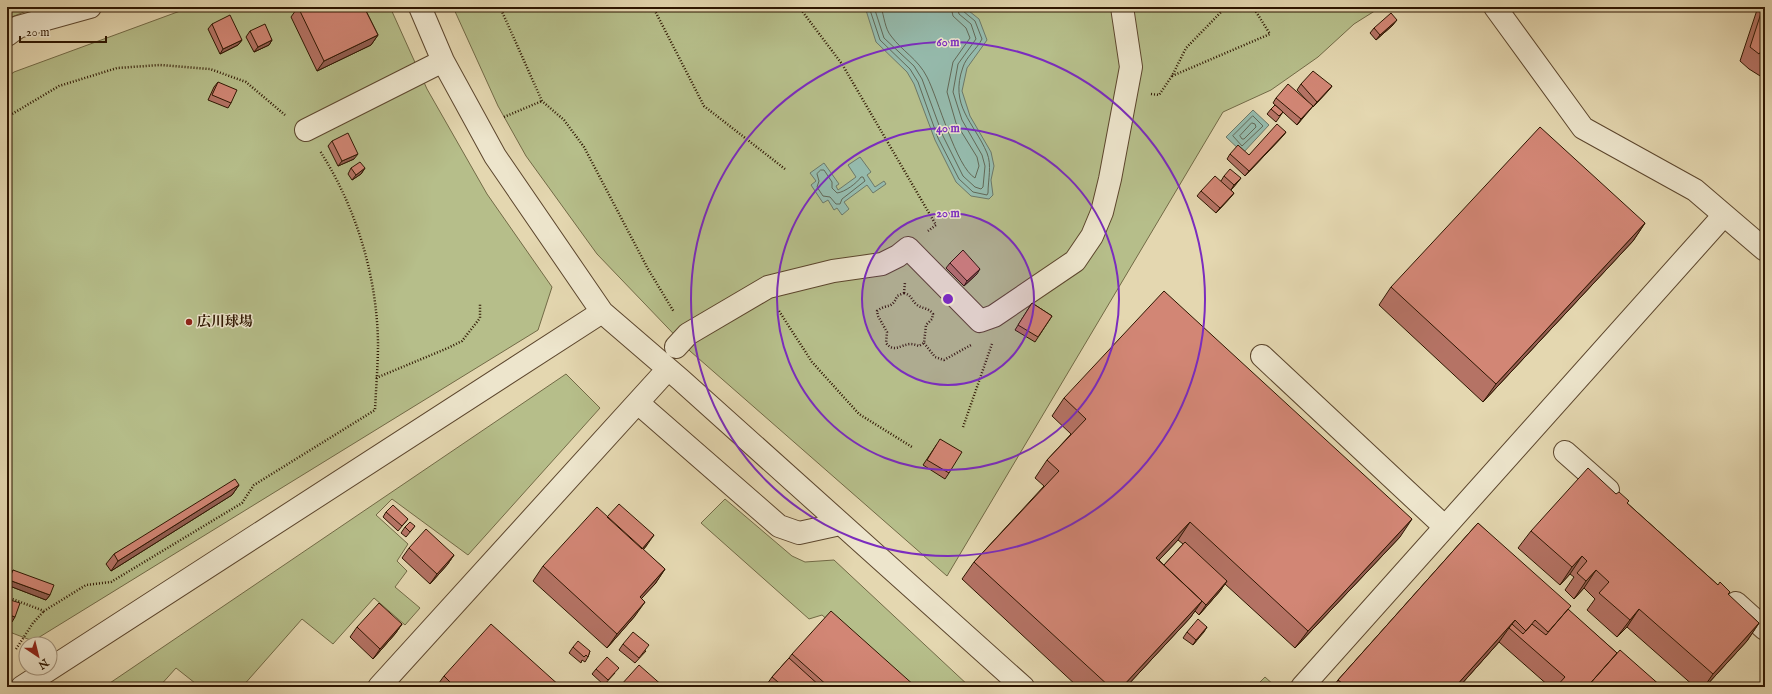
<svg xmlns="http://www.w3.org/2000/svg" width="1772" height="694" font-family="'IM FELL English','Noto Serif JP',serif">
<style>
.green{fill:#b6be8a;stroke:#726a46}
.water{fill:#95baac;stroke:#6c7868}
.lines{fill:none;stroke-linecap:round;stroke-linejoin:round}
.shore{stroke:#626856;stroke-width:1}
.minor-casing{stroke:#5c462d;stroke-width:24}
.path{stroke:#2e1601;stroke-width:2.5;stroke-dasharray:1 2;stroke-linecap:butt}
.minor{stroke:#ede5cc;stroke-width:22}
.wall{fill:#b57365;stroke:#2e1601;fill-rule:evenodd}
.shaded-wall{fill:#935e52;stroke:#2e1601}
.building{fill:#d28675;stroke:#2e1601}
.ring{fill:none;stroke:#7b2cbf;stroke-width:2}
.poi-dot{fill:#8f2418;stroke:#ede5cc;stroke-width:1.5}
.labels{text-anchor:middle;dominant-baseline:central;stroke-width:3;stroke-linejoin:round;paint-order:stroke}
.poi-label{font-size:14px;font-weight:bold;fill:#2e1601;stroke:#ede5cc;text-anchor:start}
.centre{fill:#7b2cbf;stroke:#ede5cc;stroke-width:2}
.ring-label{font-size:12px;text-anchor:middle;font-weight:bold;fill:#7b2cbf;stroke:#ede5cc;stroke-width:3;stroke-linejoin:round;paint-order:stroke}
</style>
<rect width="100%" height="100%" fill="#e4d7b0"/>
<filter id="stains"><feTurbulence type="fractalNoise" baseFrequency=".005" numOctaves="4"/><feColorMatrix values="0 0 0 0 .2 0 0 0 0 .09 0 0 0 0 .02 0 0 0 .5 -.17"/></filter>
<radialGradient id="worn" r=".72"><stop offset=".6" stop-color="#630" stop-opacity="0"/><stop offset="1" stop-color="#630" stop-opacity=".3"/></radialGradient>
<path class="green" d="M7,7H36L7,19Z
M191,7H390L427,89L487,194L552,287L538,330L33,641L7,631V77L14,72Z
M453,7H1381L1354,24L1318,57L1271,90L1223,112L947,576L690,351L597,254L526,156L498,106Z
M566,374L600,408L468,555L392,499L376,515L408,544L397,561L407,571L395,587L420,608L405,625L374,598L333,644L302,619L242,687H200L176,668L159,687H104Z
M725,499L792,556L805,562L834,560L970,687H905L822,615L809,619L701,523Z
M1265,677L1276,687H1255Z"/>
<path class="water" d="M865,7H964L979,19L987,40L967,68L962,91L970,116L991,152L994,166L991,180L993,195L989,199L971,196L956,182L935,140L914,84L907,72L876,42Z
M1253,110L1269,125L1243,153L1226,137Z
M860,157L871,172L867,175L875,187L884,181L886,184L873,193L867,185L844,202L849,209L842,215L837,208L834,210L828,200L823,203L811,185L816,181L810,173L824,163L839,184L836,186L838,190L856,177L848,165Z"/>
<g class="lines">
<path class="shore" d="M869,7L880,40L910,69L918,82L938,138L959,179L973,192L987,195L988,193C988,180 992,165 987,153C974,122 949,106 963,67C966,57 977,49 982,39L975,21L963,11L962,7
M874,7L884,38L914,66L922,79L943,136L963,176L975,187L981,189L983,187L985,166L982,155L962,120L953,92L958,64L976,39L971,24L959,14L957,7
M881,7C884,16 885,29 891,36C902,51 918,59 927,77C938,98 956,167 975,178L979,166L977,157L956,123L947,92L953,62L970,38L966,28L953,16L951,7
M1253,116L1263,126L1242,146L1233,136Z
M1252,123L1255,124L1256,127L1244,139H1242L1240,136Z
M821,170H824L832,182V188L837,193C845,192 857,183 861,177H863L865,181L842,199L840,204H836L830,197L823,196L817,187L819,181L817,174Z"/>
<g class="minor-casing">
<path id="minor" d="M420,7L443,61L495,156L602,312L681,380L1023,687
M1495,7L1583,128L1695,190L1765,250
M7,35L18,27L90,7
M306,130L443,61
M676,347L688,334L768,287L833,271L882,264L898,256L908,248L980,321L994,316L1075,261L1092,236L1102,212L1110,179L1131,67L1122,7
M1262,356L1445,527
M638,403L779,526L799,533L840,524
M1565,452L1608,490
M1736,603L1765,629
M22,687L602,312
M379,687L668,369
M1302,687L1724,215"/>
</g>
<path class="path" d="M500,7L542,101L564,120L584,147L648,269L674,312
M653,7L704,106L785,169
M799,7L842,64L936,225L928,231
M1172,76L1270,34L1253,7
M1151,94L1159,95L1172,76L1186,48L1226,7
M7,117L59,86L117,68L160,65L210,69L246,82L285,115
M504,117L542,101
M904,293C911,295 911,299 916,304C921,309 928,307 933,314L932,319L926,325L924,343L919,346C916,345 913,344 910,344C900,345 894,353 886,343L887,332L878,316L877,311C887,303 892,310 897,296Z
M904,293L905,282
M779,311L812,362L859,414L912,447
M924,343L935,357L944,360L971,345
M376,378L448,348L462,341L480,318V303
M963,427L992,344
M7,597L44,611L86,585L111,582L242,503L254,485L375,410C376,388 378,365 378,343C377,276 356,207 320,151
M16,649L33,623L44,611"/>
<use href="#minor" class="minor"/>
</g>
<path class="wall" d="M298,7H364L378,35L371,45L317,71L291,17Z
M1758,7H1765V79L1749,69L1740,61Z
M212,24L242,40L238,45L220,54L208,29Z
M1393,25L1376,40L1370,33L1374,28Z
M250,31L272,40L269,45L254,52L246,37Z
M218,82L231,103L228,108L208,100L214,87Z
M1301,84L1332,86L1328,91L1313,107L1312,106L1297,125L1273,103L1276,98L1309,103L1297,90Z
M1271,109L1283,112L1276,122L1267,114Z
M1286,132L1282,137L1245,176L1227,159L1230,154L1249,155Z
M332,141L354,159L338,166L328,146Z
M351,168H365L361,174L352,180L348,174Z
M1224,176L1241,178L1237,183L1231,190L1234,193L1230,198L1216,213L1197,196L1201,191L1221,181Z
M1645,223L1633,241L1483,402L1379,305L1391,287Z
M950,263L977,274L964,286L946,268Z
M1032,303L1052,316L1035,342L1015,330Z
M1064,398L1400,537L1295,648L1225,584L1220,591L1199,615L1195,611L1190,618L1126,687H1078L962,579L974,562L1044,486L1035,478L1047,460L1071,434L1052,416ZM1178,540L1183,544L1164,565L1159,560Z
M937,444L949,473L945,479L923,465Z
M239,485L232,495L111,571L106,564L114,554Z
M1616,494L1629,501L1627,503L1718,585L1730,592L1728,595L1759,623L1747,641L1705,687H1695L1627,627L1617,637L1587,610L1595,599L1584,588L1574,599L1565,590L1574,577L1570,574L1560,585L1518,548L1531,531Z
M386,512L408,519L398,531L383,517Z
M607,517L647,545L643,550L665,569L655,584L641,598L635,616L607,648L533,581L543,566Z
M1478,523L1568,610L1617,653L1662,687H1550L1499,642L1459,687H1333L1338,680Z
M415,526L411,531L406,537L401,533L405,527Z
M409,548L454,555L447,565L430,584L402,558Z
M13,570L50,595L46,600L7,585V581L9,575Z
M402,624L395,634L373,659L350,637L357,627Z
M1207,627L1193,645L1183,638L1187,632Z
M623,644L646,651L635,663L619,650Z
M573,647L590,651L588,657L585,662L582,660L581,663L569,653Z
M792,654L916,687H765L772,677L789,658Z
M596,669L615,673L604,685L592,674Z
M444,676L561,687H436Z"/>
<path class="shaded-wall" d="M1397,20L1393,25L1376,40L1380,35Z
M378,35L371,45L317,71L324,61Z
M242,40L238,45L220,54L223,49Z
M272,40L269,45L254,52L258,47Z
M1332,86L1328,91L1313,107L1317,102Z
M1313,106L1309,111L1297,125L1301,119Z
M1286,132L1282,137L1245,176L1249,171Z
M358,154L354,159L338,166L342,161Z
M365,168L361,174L352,180L356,175Z
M1241,178L1237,183L1231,190L1234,185Z
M1234,193L1230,198L1216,213L1220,208Z
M1645,223L1633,241L1483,402L1496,384Z
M980,269L977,274L964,286L967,281Z
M239,485L232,495L111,571L118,561Z
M1412,519L1400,537L1295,648L1308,631Z
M1190,522L1178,540L1144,576L1156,558Z
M654,535L647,545L632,563L639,552Z
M454,555L447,565L430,584L437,574Z
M1582,556L1570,574L1560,585L1572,567Z
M665,569L655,584L630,611L640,597Z
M1596,570L1584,588L1574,599L1586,581Z
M9,580L50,595L46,600L7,585V583Z
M1227,581L1220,591L1199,615L1206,605Z
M1202,601L1190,618L1126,687H1122Z
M645,602L635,616L607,648L617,634Z
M1639,609L1627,627L1617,637L1630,620Z
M7,614L15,617L12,622L7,620Z
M1515,620L1509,628L1499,642L1459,687H1455Z
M1759,623L1747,641L1705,687H1704L1713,674Z
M402,624L395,634L373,659L380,649Z
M1207,627L1204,632L1193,645L1196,640Z"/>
<path class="building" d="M298,7H364L378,35L324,61Z
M1763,7H1765V46L1759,54L1750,47Z
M1391,13L1397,20L1380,35L1374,28Z
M230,15L242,40L223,49L212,24Z
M265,24L272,40L258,47L250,31Z
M1765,46V53L1762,51Z
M1313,71L1332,86L1317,102L1301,84Z
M218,82L237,90L231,103L212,95Z
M1288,84L1313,106L1301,119L1276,98Z
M1275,105L1283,112L1279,116L1271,109Z
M1277,124L1286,132L1249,171L1230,154L1238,145L1249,155Z
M1540,127L1645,223L1496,384L1391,287Z
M348,133L358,154L342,161L332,141Z
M360,162L365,168L356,175L351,168Z
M1230,169L1241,178L1234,185L1224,176Z
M1215,176L1234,193L1220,208L1201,191Z
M963,250L980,269L967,281L950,263Z
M1164,291L1412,519L1308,631L1190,522L1156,558L1202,601L1122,687H1110L974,562L1059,471L1047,460L1086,419L1064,398Z
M1032,303L1052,316L1038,337L1018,325Z
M940,439L962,452L949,473L927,460Z
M1588,468L1616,494L1619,492L1629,501L1627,503L1718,585L1720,582L1730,592L1728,594L1759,623L1713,674L1639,609L1630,620L1599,593L1609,582L1596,570L1586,581L1577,573L1587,561L1582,556L1572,567L1531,531Z
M235,479L239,485L118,561L114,554Z
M619,504L654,535L642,549L607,517Z
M393,505L408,519L402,526L386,512Z
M597,507L665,569L640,597L645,602L617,634L543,566Z
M410,522L415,526L410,532L405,527Z
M1478,523L1571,606L1548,632L1535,620L1526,631L1515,620L1455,687H1347L1338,680Z
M426,529L454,555L437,574L409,548Z
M1185,542L1227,581L1206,605L1202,601L1164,565Z
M13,570L54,585L50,595L9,580Z
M7,599L20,603L15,617L7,614Z
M379,603L402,624L380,649L357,627Z
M1568,609L1617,653L1587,687H1556L1565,677L1509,628L1512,624L1523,634L1532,624L1546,635Z
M831,611L916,687H829L792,654Z
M1198,619L1207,627L1196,640L1187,632Z
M491,624L561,687H455L444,676Z
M633,632L649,645L639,658L623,644Z
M578,641L590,651L588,657L586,655L584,657L573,647Z
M1620,650L1662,687H1587Z
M607,657L619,668L608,680L596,669Z
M789,658L821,687H784L772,677Z
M639,665L664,687H623L621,685Z"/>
<circle cx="948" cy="299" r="86" fill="#7b2cbf" fill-opacity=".12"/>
<g class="ring">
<circle cx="948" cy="299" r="86"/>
<circle cx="948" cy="299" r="171"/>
<circle cx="948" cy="299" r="257"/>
</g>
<circle class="poi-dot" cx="189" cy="322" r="4"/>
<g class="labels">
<g class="poi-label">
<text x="197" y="322">広川球場</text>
</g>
</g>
<circle cx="948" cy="299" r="6" class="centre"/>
<g class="ring-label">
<text x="948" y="46">60 m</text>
<text x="948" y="132">40 m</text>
<text x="948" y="217">20 m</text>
</g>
<rect width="1772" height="694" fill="none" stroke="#e4d7b0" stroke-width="24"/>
<rect x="8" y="8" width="1756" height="678" fill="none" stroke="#2e1601" stroke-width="2"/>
<rect x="12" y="12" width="1748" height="670" fill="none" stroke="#2e1601"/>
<g transform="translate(38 656) rotate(145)"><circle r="19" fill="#ede5cc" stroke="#a1927b"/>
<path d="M0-3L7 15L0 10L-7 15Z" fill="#8f2418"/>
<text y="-6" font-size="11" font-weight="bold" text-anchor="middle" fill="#2e1601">N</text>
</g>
<path d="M20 36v6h86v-6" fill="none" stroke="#2e1601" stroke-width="2"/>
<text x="26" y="36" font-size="12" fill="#2e1601" stroke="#ede5cc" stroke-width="3" paint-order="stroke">20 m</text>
<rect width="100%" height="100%" filter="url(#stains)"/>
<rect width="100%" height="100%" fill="url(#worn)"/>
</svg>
